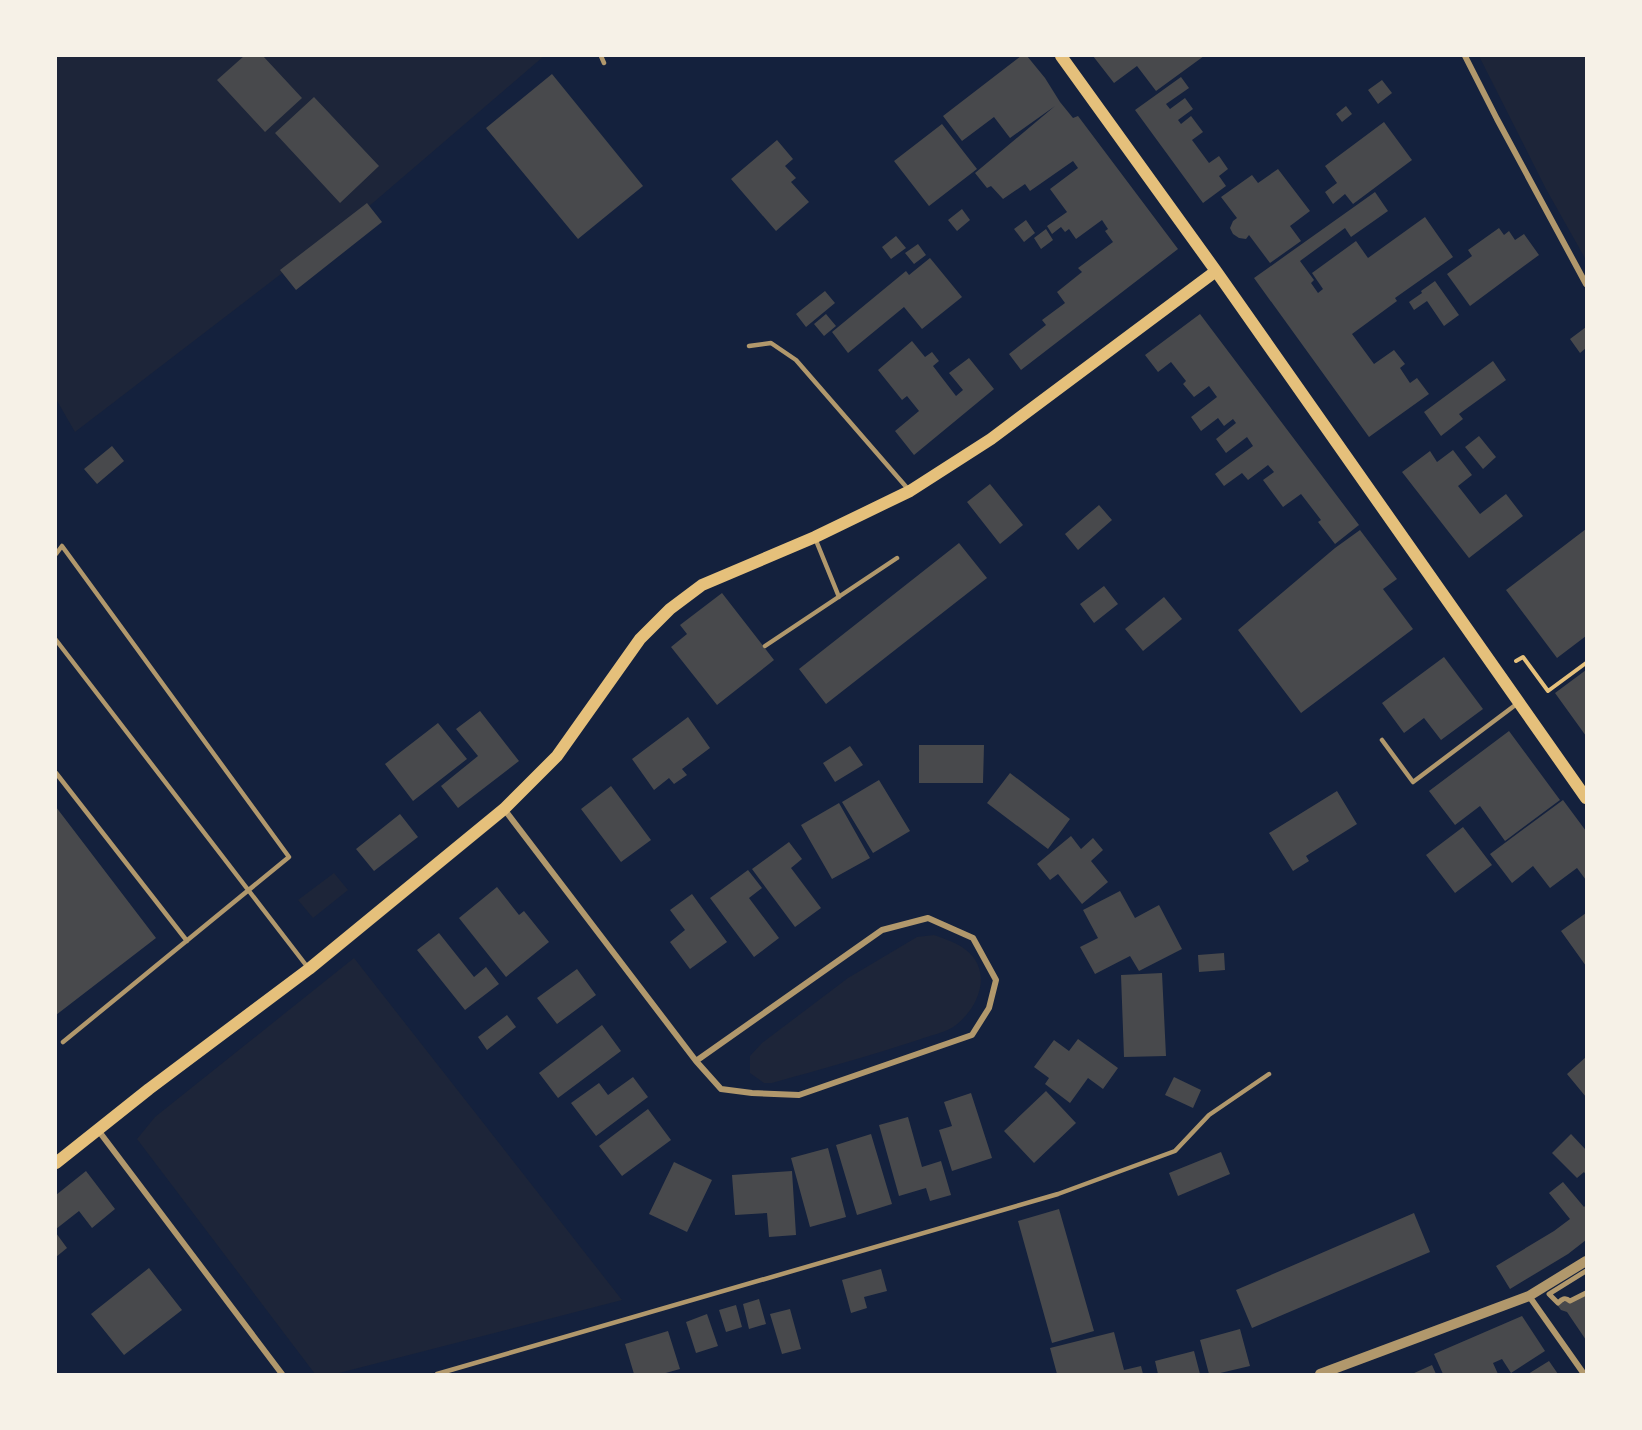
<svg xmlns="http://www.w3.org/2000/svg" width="1642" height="1430" font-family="'Sofia Sans Condensed',sans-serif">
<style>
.green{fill:#1d2539}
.building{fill:#48494c}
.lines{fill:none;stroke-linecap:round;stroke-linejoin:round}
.path{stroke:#e5c07b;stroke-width:4}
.service{stroke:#b1986c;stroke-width:4.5}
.pedestrian{stroke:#b1986c;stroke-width:5}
.minor{stroke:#b1986c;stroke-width:6}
.tertiary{stroke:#b1986c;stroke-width:10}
.secondary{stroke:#e5c07b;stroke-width:12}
</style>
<rect width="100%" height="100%" fill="#14213d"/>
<path class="green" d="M56,56H544L367,208L75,432L56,399Z
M1479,56H1586V260L1546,189Z
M334,873L348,890L313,918L298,900Z
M934,935C957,943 979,951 981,978C981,997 970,1014 956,1025C948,1032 928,1036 918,1040C870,1056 821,1069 772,1083H764L750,1073V1056L762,1043L848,978L917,937Z
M354,958L622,1300L335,1374H315L137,1139L155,1117Z"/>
<path class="building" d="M244,56H263L302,98L265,132L217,80Z
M1021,56H1027L1045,78L1060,102L1073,118L1078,116L1178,249L1021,370L1009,354L1046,325L1042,320L1065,303L1057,292L1082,272L1078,268L1113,242L1105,231L1108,229L1102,220L1076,239L1069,229L1065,232L1061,227L1052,234L1047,226L1067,212L1050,189L1078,168L1073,161L1030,191L1025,184L1003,199L991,186L987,188L975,173L1055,106L1010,138L994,117L962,141L943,116Z
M1093,56H1204L1156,91L1137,66L1114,83Z
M552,74L643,186L578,239L486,128Z
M1181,77L1189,88L1166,104L1170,109L1185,98L1193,109L1178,120L1181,124L1191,116L1203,132L1192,140L1209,163L1219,156L1228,169L1219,176L1226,186L1203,203L1135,110Z
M1382,80L1392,93L1378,104L1368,90Z
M314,97L379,166L340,203L275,133Z
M1346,106L1352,114L1342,122L1336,114Z
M1384,122L1412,160L1353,204L1345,194L1333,204L1325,192L1337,183L1325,166Z
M942,124L977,169L929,206L894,161Z
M777,140L793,159L785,166L796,178L791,182L809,202L776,231L731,179Z
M1278,169L1310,211L1290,226L1301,241L1270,263L1249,235L1246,239L1239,238L1233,234L1230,228L1233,221L1237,218L1221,197L1252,175L1258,183Z
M1375,192L1388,211L1351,237L1345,228L1300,261L1314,280L1311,283L1318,293L1323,289L1312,273L1356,241L1368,258L1425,217L1453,257L1395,298L1397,301L1352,334L1374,364L1394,350L1405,364L1400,368L1410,383L1417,378L1429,394L1369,437L1254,278Z
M367,203L382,222L296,290L280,270Z
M962,209L970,220L957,231L948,220Z
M1026,220L1035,233L1024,242L1014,229Z
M1499,228L1504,235L1509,231L1515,240L1524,234L1539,255L1470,306L1447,274L1472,256L1468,250Z
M1046,229L1053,240L1041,249L1034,238Z
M896,236L906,248L891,259L882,247Z
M918,244L926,255L914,264L905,253Z
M930,258L962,297L922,329L904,307L848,353L832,332L906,271L909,275Z
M1435,281L1459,315L1444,326L1427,301L1414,310L1409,302L1422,293L1421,291Z
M825,291L835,303L806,327L796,314Z
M826,314L836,326L824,336L814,324Z
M1200,314L1359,525L1335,544L1318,522L1321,520L1301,494L1283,507L1263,480L1274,472L1268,465L1248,480L1242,473L1224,486L1215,474L1253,446L1247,437L1226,453L1216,439L1236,423L1233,419L1224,426L1218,418L1201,431L1191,417L1217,397L1209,386L1194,397L1183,384L1186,381L1171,362L1158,372L1145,355Z
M1586,327V348L1580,353L1570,339Z
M912,341L925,357L932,352L939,361L933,366L956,396L963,390L949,373L969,358L994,389L914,455L895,431L919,411L907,396L902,400L878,370Z
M1493,361L1506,380L1459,414L1463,419L1441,436L1424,412Z
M1479,436L1496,457L1483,469L1465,447Z
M112,446L124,461L97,484L84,469Z
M1453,450L1472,475L1458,486L1480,514L1506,494L1523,516L1469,558L1402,472L1430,451L1437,462Z
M990,484L1023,525L1000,544L967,502Z
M1099,505L1112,520L1078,550L1065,534Z
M1586,529V636L1557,658L1506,590Z
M1360,530L1397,579L1383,589L1413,629L1301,713L1238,630L1335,548Z
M959,543L987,578L826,704L799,669Z
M1104,586L1118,604L1094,623L1080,604Z
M722,593L774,660L717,705L671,647L687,634L680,625Z
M1164,597L1182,619L1143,651L1125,629Z
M1444,657L1483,709L1441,740L1424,718L1404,733L1382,703Z
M1586,670V736L1555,693Z
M480,711L519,761L458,808L441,786L478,756L456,729Z
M688,717L710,748L682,769L687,775L674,784L669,778L654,790L632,759Z
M438,723L467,759L413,801L385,764Z
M1509,731L1560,800L1505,841L1480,806L1455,825L1429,791Z
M919,745H984L983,783H919Z
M850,746L863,765L835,782L823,763Z
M1010,773L1070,819L1048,849L987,803Z
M879,780L910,831L873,853L842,802Z
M611,786L651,840L621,862L581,809Z
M1337,791L1357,824L1306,856L1309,861L1293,871L1269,833Z
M1563,800L1586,831V880L1577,868L1550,888L1533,866L1512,883L1490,854Z
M839,803L870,858L832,879L801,825Z
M56,807L156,938L56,1015Z
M400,814L418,837L374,871L356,849Z
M1463,827L1492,865L1455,893L1426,855Z
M1071,836L1081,849L1093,838L1103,850L1091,861L1108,882L1082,904L1058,874L1050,880L1037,864Z
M789,842L802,859L791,868L821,908L795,927L752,869Z
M748,870L762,888L749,898L779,938L754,957L710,898Z
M497,887L519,915L524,911L549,942L506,977L459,918Z
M1120,891L1135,918L1159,905L1182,949L1139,971L1130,956L1095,974L1080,947L1098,938L1083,910Z
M692,894L727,942L690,969L670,942L685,930L670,910Z
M1586,913V966L1561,931Z
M439,933L474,977L486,967L499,984L465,1010L417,950Z
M1224,953L1225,970L1199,972L1198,955Z
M577,969L596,995L557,1024L537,998Z
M1162,973L1166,1056L1124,1057L1121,975Z
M507,1015L516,1027L487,1050L478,1037Z
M602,1025L621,1051L558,1098L539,1073Z
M1078,1039L1118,1068L1103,1089L1088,1078L1070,1103L1045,1084L1049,1078L1034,1067L1054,1040L1069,1051Z
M1586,1057V1097L1567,1074Z
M633,1077L648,1097L596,1136L571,1103L599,1083L608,1095Z
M1174,1077L1201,1090L1193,1108L1165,1095Z
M1046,1091L1076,1123L1034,1163L1004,1131Z
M971,1093L992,1158L952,1171L939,1130L952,1126L944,1102Z
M648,1109L671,1140L622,1176L599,1146Z
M908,1117L922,1167L941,1161L951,1195L930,1201L926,1188L899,1196L879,1125Z
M871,1134L892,1204L857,1215L836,1145Z
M1571,1134L1586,1150V1175L1584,1172L1577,1178L1552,1153Z
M828,1148L846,1217L810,1227L791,1158Z
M1221,1152L1230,1174L1178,1196L1169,1173Z
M674,1162L712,1180L687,1232L649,1214Z
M86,1171L115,1209L92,1228L79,1211L56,1229V1195Z
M792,1171L796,1235L769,1237L767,1213L735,1215L732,1175Z
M1563,1182L1584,1207L1586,1205V1240L1568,1254L1510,1289L1496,1266L1554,1231L1570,1219L1549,1193Z
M1059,1209L1094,1331L1052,1343L1018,1221Z
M1414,1213L1430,1252L1252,1328L1236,1290Z
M56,1233L67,1248L56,1257Z
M149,1268L182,1310L124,1355L91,1314Z
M881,1269L887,1291L864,1297L867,1308L851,1313L842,1280Z
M1586,1293V1340L1567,1312L1561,1310L1558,1306V1303L1570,1301Z
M759,1299L766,1324L749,1329L743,1304Z
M736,1305L742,1327L726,1332L719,1310Z
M790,1309L801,1349L782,1354L770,1314Z
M707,1314L718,1346L696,1353L686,1322Z
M1522,1316L1545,1351L1511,1373L1502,1359L1493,1363L1498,1374H1443L1434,1354Z
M1240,1329L1250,1366L1216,1374H1209L1200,1340Z
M668,1331L680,1369L662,1374H634L625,1344Z
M1114,1332L1124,1370L1141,1366L1143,1374H1057L1050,1348Z
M1194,1351L1200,1374H1158L1155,1361Z
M1549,1361L1558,1374H1528Z
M1432,1365L1436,1374H1412Z"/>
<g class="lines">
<path class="path" d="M1516,661L1523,657L1548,691L1586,663"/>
<path class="service" d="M601,56L604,63
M749,346L771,343L796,360L908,489
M815,538L839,597
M56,554L62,546L289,857L63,1042
M56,640L309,969
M765,646L897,558
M1382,740L1413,782L1518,703
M56,773L187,941
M437,1374L1058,1194L1175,1151L1209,1115L1269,1074"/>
<path class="pedestrian" d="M1586,1271L1549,1294L1558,1303C1562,1299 1565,1297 1570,1301L1586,1293"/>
<path class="minor" d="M1465,56L1497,119L1586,284
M504,809L696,1061L721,1089L752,1093L799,1095L972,1035L989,1008L996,980L973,938L928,918L882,930L696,1061
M98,1130L282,1374
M1529,1296L1584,1374"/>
<path class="tertiary" d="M1320,1374L1529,1296L1586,1261"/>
<path class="secondary" d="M1061,56L1216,271L1586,798
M56,1163L149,1089L309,969L504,809L557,756L640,639L670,609L702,585L815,537L910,491L991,439L1216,271"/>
</g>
<rect width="1642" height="1430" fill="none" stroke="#f6f1e7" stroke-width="114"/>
</svg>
